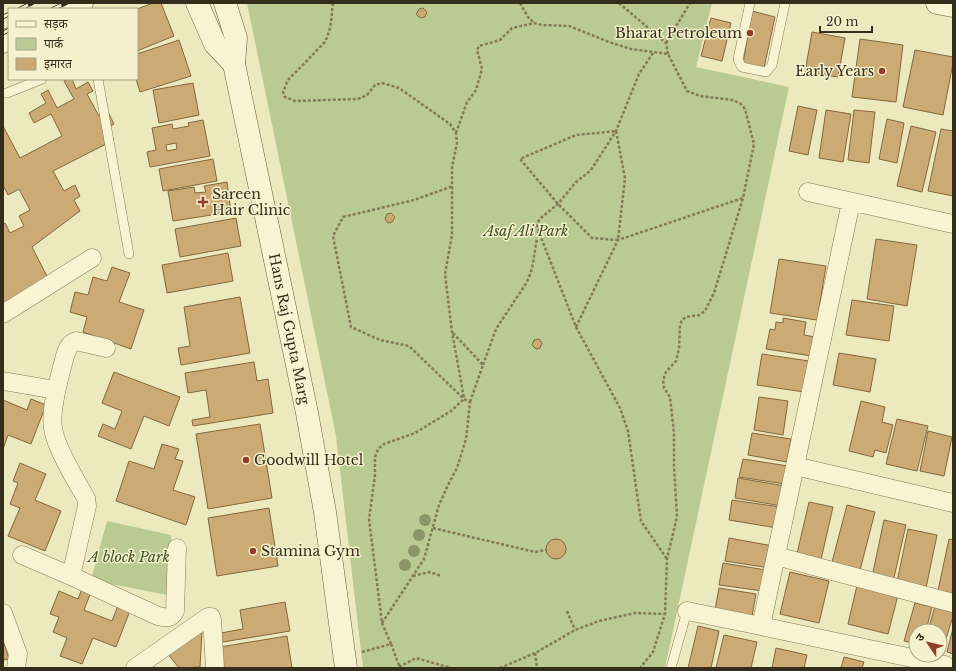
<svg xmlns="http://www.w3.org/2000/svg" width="956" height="671" font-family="'Libre Baskerville','Noto Sans Devanagari',serif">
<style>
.green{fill:#b9cb92}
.building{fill:#cbaa74;stroke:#84673d;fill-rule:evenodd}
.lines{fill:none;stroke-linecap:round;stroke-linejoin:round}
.lane-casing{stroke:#857957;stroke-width:10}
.street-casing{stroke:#857957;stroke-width:19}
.secondary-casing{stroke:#67593a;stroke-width:23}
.path{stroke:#857957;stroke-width:2.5;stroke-dasharray:3 2;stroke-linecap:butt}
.lane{stroke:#f8f4d1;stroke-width:9}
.street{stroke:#f8f4d1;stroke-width:18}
.secondary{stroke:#f8f4d1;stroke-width:22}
.rail-casing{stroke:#352d1c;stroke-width:4.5}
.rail{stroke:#f5f1cd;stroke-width:3;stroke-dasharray:9;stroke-linecap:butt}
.tree{fill:#8c9568}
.poi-dot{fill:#943c27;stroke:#f5f1cd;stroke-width:1.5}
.labels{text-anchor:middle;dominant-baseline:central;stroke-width:3;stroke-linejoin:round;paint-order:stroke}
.poi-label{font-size:14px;fill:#352d1c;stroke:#f5f1cd;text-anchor:start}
.park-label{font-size:14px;font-style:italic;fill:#3c5122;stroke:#f5f1cd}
.street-label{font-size:14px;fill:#352d1c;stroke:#f5f1cd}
</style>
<rect width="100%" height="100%" fill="#ede9be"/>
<path class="green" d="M247,3H712L696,67L789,87L665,668H363L336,436Z
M107,521L171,535L172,596L91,580Z"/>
<path class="building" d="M153,3H161L174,36L137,51V9Z
M423,8L427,12L425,17L420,18L416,14L419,9Z
M752,11L775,17L764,68L743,64Z
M711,18L731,23L722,61L701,56Z
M812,32L845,38L838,77L805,72Z
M860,39L903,45L896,102L852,97Z
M179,40L191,76L140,92L136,79L137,54Z
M915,50L953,57V63L943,115L903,107Z
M69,79H72L76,89L88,82L93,91L87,94L99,116L108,112L114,124L107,128L114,140L53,171L64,191L75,185L80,196L74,200L80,211L32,247L50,282L3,307V224L5,223L10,233L24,226L19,216L30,210L19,189L8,195L3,185V126L20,158L62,136L51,114L34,123L29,113L46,103L41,94L48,90L57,108L74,99L64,81Z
M193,83L199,115L159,123L153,90Z
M798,106L817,110L808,155L789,151Z
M826,110L851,114L843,162L819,158Z
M854,110L875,112L869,163L848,160Z
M887,119L904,123L897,163L879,159Z
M203,120L210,156L150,167L147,152L156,150L152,128L172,124L173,129L189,126L188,123ZM176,143L177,149L167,151L166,145Z
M911,126L936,132L922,192L897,186Z
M941,129L953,131V196L928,191Z
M213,159L217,181L163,191L159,169Z
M227,182L231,212L173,221L168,191L194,187L195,193L206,192L204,186Z
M391,213L395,217L392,222L388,223L385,219L387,214Z
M236,218L241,246L180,257L175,229Z
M876,239L917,245L907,306L867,299Z
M228,253L233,281L167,293L162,265Z
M779,259L826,266L817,320L770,313Z
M112,267L130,273L119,302L144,310L131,349L83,332L87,317L70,312L75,292L88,295L93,277L107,281Z
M240,297L250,353L181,365L178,348L190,346L184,307Z
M852,300L894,306L889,341L846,335Z
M783,318L806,322L804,335L815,337L812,356L766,349L770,329L775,330L776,322L783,323Z
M539,339L542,343L540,348L536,349L532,345L534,340Z
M839,353L876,359L870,392L833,385Z
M762,354L809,361L804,392L757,385Z
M254,362L257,381L268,379L273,413L193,426L192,420L210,417L206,390L188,393L185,373Z
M114,372L180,397L169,426L144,416L131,449L98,436L103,424L115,429L122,411L102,403Z
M759,397L788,401L783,435L754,430Z
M31,399L46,405L31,444L8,435L3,449V400L27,410Z
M861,401L885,407L882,422L893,425L886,453L875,450L873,457L849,451Z
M897,419L928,426L917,471L886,464Z
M260,424L272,498L208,509L196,434Z
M928,431L952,437L944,476L920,471Z
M752,433L791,439L787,462L748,455Z
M162,444L179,449L175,459L183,461L173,490L195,497L186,525L116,501L129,461L154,469Z
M743,459L788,466L785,484L739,477Z
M20,463L46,474L35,500L61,511L45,551L8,536L20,508L10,504L18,483L13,481Z
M738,478L785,486L782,506L735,498Z
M732,500L780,507L777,528L729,520Z
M809,502L833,507L820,564L796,558Z
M847,505L875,512L859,574L831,566Z
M269,508L278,566L217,576L208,518Z
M884,520L906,525L893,582L872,577Z
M908,529L937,535L926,588L897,582Z
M729,538L773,546L770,568L725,561Z
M546 549a10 10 0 1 1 20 0a10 10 0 1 1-20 0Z
M949,539L953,540V599L937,595Z
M723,563L766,570L763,591L719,585Z
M790,572L829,581L819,623L780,614Z
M858,581L899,591L888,634L848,624Z
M719,588L756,594L752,616L715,610Z
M82,589L91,592L84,610L112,621L119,603L131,608L116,647L93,638L82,664L60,656L67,638L53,632L59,617L50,614L59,591L78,599Z
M285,602L290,631L223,642L221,633L243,629L240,610Z
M915,603L932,607L926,631H916V644L904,641Z
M935,606L953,611V616L942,652L940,651V631H928Z
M698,626L719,631L711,668H688Z
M953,628V654L947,652Z
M202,630L200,667L179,668L168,654Z
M724,635L757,642L751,668H716Z
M287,636L292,668H223L220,647Z
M3,639L9,659L3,660Z
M776,648L807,655L804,668H772Z
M844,657L864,662L862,668H841Z"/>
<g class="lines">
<g class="lane-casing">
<path id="lane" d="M750,3L738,59L740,64L742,67L766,72L772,65L785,3
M98,79L129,254
M7,93L42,79
M671,668L687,611"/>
</g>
<g class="street-casing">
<path id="street" d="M808,192L953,224
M3,314L92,258
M106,348L76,341C66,344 65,358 62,367C58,383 50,412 53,428C55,446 76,481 86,498L87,506L71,576L158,616C166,618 171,619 175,611L177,548
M3,381L56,390
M795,466L851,202
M22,555L71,576
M776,556L953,603
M687,611L761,626
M3,613L18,654L16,668
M945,665L761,626L795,466L953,503
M135,668L208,617H211L212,620L215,668"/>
</g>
<g class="secondary-casing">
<g id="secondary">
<path id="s1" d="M197,3L215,44L234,64L307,413L325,512L346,668"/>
<path d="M225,3L236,38L234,64"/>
<path d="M937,3L953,6"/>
<path d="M70,9L82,3"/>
<path d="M3,42L9,39"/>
</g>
</g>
<path class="path" d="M333,3C331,18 332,30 324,43L288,80L283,92L285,97L295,101L358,99L367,95L375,85L382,83L399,88L450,124L456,133L457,143L452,167V235L445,274L452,332L464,398
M520,3L528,17L534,23
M619,3L666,43L668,54
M666,43L690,3
M653,53L639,74L616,131L591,170L576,182L558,204L542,217L539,220L537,227L576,327L620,408L628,431L641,521L667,559
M616,131L625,178L618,240L592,238L558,204L520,159L576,135Z
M456,133L467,102L476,90L482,69L477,50L479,46L500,40L512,28L534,23L542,25L569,26L609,42L631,49L668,54L687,91L700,96L733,100L741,104L745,109L754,144L743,198L714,293L705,311L699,315L686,317L682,320L680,325L679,349L676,361L666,372L663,380L664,388L670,397L674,433V466L677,517L667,559L665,614L653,652L640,668
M576,327L618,240L743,198
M453,333L483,365L470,402
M483,365L496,329L527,282L532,269L538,232
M433,528L535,552L546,550
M413,576L429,572L442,576
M567,611L575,630
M382,623L424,559L439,505L448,485L457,468L466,439L470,402L464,399L409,346L380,340L351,327L333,236L343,217L414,200L453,186
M391,644L382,623L369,519L375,475V457L378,449L384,444L415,433L451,411L464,399
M362,652L391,644L400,668
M535,653L537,668
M399,667L416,658L451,668
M500,668L535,653L575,630L599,621L635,613L666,614"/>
<use href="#lane" class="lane"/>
<use href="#street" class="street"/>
<use href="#secondary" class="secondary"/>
<g class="rail-casing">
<path id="rail" d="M20,9L32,3
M53,9L66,3
M3,17L9,14
M3,33L9,30"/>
</g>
<use href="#rail" class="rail"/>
</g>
<g class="tree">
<circle cx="425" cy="520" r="6"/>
<circle cx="419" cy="535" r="6"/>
<circle cx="414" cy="551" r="6"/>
<circle cx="405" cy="565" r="6"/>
</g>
<g class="poi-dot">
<circle cx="750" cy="33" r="4"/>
<circle cx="882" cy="71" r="4"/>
<path d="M201 196h4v4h4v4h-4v4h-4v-4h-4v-4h4z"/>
<circle cx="246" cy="460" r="4"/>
<circle cx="253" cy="551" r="4"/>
</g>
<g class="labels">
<g class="poi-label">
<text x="742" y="33" text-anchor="end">Bharat Petroleum</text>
<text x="874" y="71" text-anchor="end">Early Years</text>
<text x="212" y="194">Sareen<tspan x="212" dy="16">Hair Clinic</tspan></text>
<text x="254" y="460">Goodwill Hotel</text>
<text x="261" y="551">Stamina Gym</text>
</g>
<g class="park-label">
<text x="526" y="231">Asaf Ali Park</text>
<text x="129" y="557">A block Park</text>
</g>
<g class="street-label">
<text stroke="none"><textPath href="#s1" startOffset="343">Hans Raj Gupta Marg</textPath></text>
</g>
</g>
<rect width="956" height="671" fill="none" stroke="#352d1c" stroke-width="8"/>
<rect x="8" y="8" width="130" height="72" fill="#f5f1cd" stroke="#a8a386"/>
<rect x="16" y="21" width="20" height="6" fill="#f8f4d1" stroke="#a8a386"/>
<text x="44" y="28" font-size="12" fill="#352d1c">सड़क</text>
<rect x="16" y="38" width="20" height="12" fill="#b9cb92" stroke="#a8a386"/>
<text x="44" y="48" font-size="12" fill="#352d1c">पार्क</text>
<rect x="16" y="58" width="20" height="12" fill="#cbaa74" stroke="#a8a386"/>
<text x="44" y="68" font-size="12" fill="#352d1c">इमारत</text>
<g transform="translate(928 643) rotate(305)"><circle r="19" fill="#f5f1cd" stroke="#a8a386"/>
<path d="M0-3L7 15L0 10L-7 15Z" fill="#943c27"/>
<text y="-6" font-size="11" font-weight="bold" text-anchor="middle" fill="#352d1c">उ</text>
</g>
<path d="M820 26v6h52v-6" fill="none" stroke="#352d1c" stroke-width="2"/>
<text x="826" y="26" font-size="12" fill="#352d1c" stroke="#f5f1cd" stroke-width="3" paint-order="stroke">20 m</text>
</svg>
